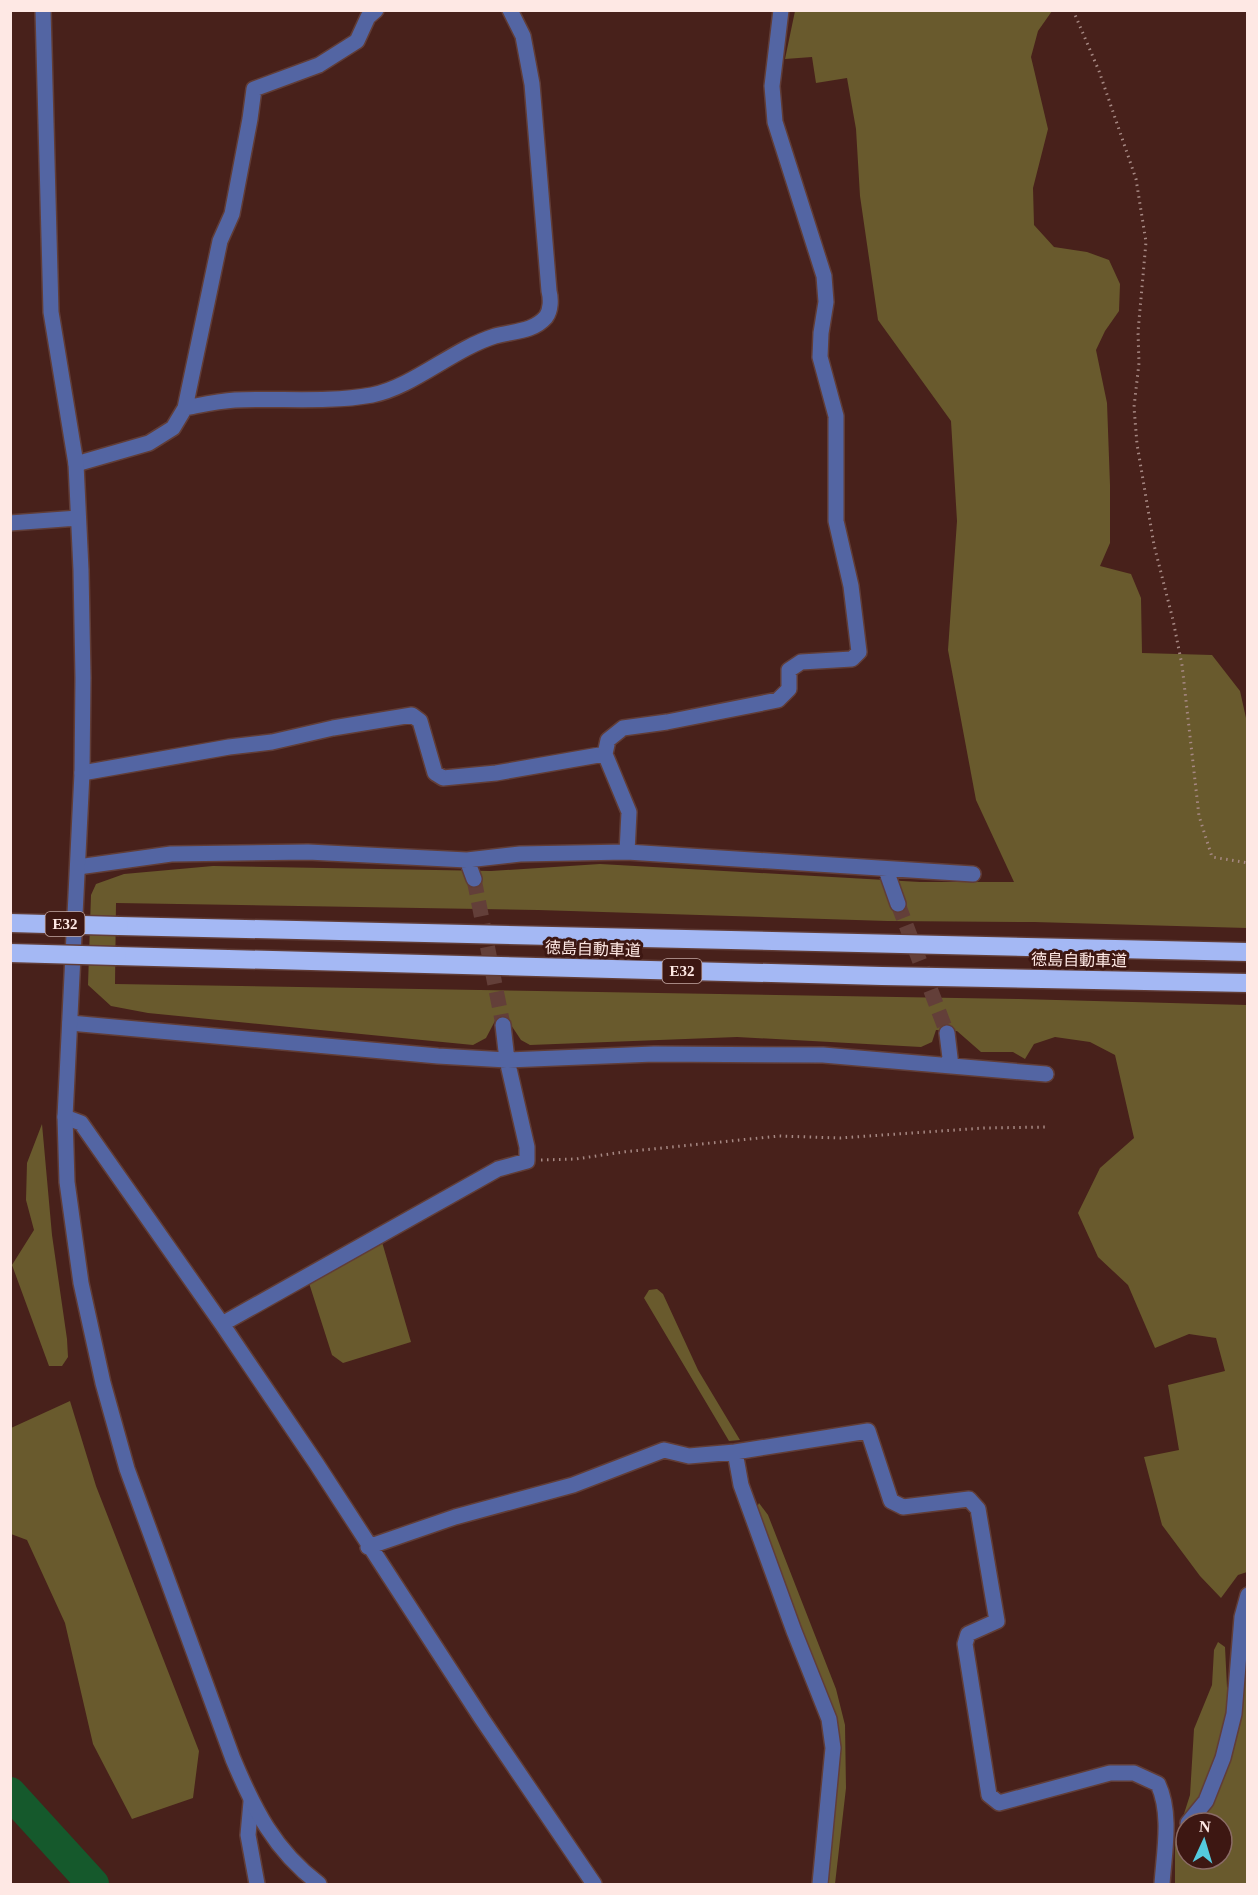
<svg xmlns="http://www.w3.org/2000/svg" width="1258" height="1895" font-family="'Times New Roman','Noto Sans JP',serif">
<style>
.forest{fill:#695a2d;fill-rule:evenodd}
.lines{fill:none;stroke-linecap:round;stroke-linejoin:round}
.river{stroke:#15592c;stroke-width:32}
.minor-tunnel{stroke:#633f39;stroke-width:15;stroke-dasharray:15 8;stroke-linecap:butt}
.minor-casing{stroke:#613d37;stroke-width:18}
.tertiary-casing{stroke:#613d37;stroke-width:18}
.motorway-casing{stroke:#613d37;stroke-width:21}
.path{stroke:#a68883;stroke-width:3;stroke-dasharray:1.5 4.5;stroke-linecap:butt}
.minor{stroke:#5365a3;stroke-width:15}
.tertiary{stroke:#5365a3;stroke-width:15}
.motorway{stroke:#a4b8f4;stroke-width:18}
.motorway-bridge-casing{stroke:#613d37;stroke-width:21;stroke-linecap:butt}
.motorway-bridge{stroke:#a4b8f4;stroke-width:18}
.labels{text-anchor:middle;dominant-baseline:central;stroke-width:6;stroke-linejoin:round;paint-order:stroke}
.shield{fill:#3d1712;stroke:#c4a9a5;stroke-width:1.5}
.shield-label{font-size:15px;font-weight:bold;fill:#fee8e4}
.street-label{font-size:16px;fill:#fee8e4;stroke:#3d1712}
</style>
<rect width="100%" height="100%" fill="#48211b"/>
<path class="forest" d="M795,11H1052L1038,31L1031,57L1048,129L1033,188L1034,225L1054,247L1087,252L1109,260L1120,284L1119,311L1105,331L1096,350L1107,403L1110,485V543L1100,566L1131,574L1141,598L1142,653L1212,655L1240,691L1248,727L1247,928L1034,922L887,921L538,910L116,903L115,984L1019,999L1247,1005V1572L1238,1575L1221,1598L1200,1576L1162,1525L1144,1457L1179,1450L1168,1385L1225,1371L1216,1338L1189,1334L1155,1348L1128,1285L1098,1257L1078,1213L1100,1168L1134,1138L1115,1055L1090,1042L1055,1037L1034,1044L1025,1059L1013,1052H981L957,1031L936,1030L932,1042L921,1047L737,1037L530,1045L521,1040L509,1022L495,1021L486,1038L473,1045L148,1013L111,1006L88,985L91,895L96,884L124,874L213,866L491,871L600,864L920,882H1014L976,800L948,650L957,521L951,421L878,320L860,196L856,129L847,78L816,83L812,57L785,59Z
M42,1124L52,1235L67,1339L68,1357L62,1366H49L12,1265L34,1230L26,1200L27,1163Z
M382,1242L411,1342L343,1363L332,1355L309,1283Z
M657,1289L663,1294L698,1370L740,1440L729,1441L644,1298L649,1290Z
M70,1401L96,1486L199,1751L193,1798L132,1819L93,1744L65,1623L27,1540L11,1534V1428Z
M759,1503L768,1515L836,1689L845,1725L846,1788L835,1884H826L840,1756L836,1720L756,1509Z
M1218,1642L1225,1647L1227,1687L1241,1700L1247,1658V1884H1175V1842L1190,1795L1194,1729L1212,1685L1214,1650ZM1186,1823H1222V1859H1186Z"/>
<g class="lines">
<path class="river" d="M10,1793L93,1884"/>
<path class="minor-tunnel" d="M474,879L503,1025
M898,904L947,1033"/>
<g class="minor-casing">
<path id="minor" d="M185,408C201,405 218,401 235,400C280,398 327,403 372,395C413,387 453,349 495,336C513,331 533,332 546,317C551,310 551,299 549,291L532,84L523,36L510,10
M76,464L149,443L173,428L185,408L220,241L232,214L250,119L254,89L319,65L357,41L368,17L376,10
M605,754L608,740L623,728L667,722L778,700L789,689V670L801,662L852,659L859,652L851,586L836,521V416L820,357L821,333L826,302L824,276L775,122L772,86L781,10
M82,773L229,747L272,742L333,728L412,715L420,721L435,773L443,778L496,773L605,754L629,812L627,852
M467,860L474,879
M78,867L171,854L308,852L467,860L520,854L627,852L973,874
M886,870L898,904
M70,1023L438,1056L507,1060L654,1054L823,1055L1046,1074
M947,1033L951,1066
M65,1117L81,1123L222,1324L316,1463L482,1719L594,1884
M222,1324L498,1169L527,1161V1147L507,1060L503,1025
M735,1452L741,1485L794,1631L829,1719L833,1748L820,1884
M368,1547L455,1517L573,1485L664,1450L689,1456L735,1452L868,1431L891,1501L903,1507L969,1499L978,1509L997,1621L968,1634L965,1644L989,1795L999,1803L1110,1773H1134L1158,1784C1172,1814 1164,1853 1162,1884
M251,1802L248,1835L257,1884
M1188,1823L1206,1801L1223,1758L1234,1714L1242,1617L1248,1595"/>
</g>
<g class="tertiary-casing">
<path id="tertiary" d="M43,10L51,312L76,464L81,570L83,678L82,773L65,1117L67,1182L81,1283L103,1383L127,1469L233,1759C254,1809 274,1850 319,1884
M10,523L78,518"/>
</g>
<g class="motorway-casing">
<path id="motorway" d="M119,926L1248,952
M117,956L882,976L1248,983"/>
</g>
<path class="path" d="M1073,10L1099,71L1136,179L1146,242L1138,332L1139,363L1134,407L1137,444L1154,545L1173,620L1182,665L1199,816L1212,857L1248,863
M541,1160L576,1159L623,1152L779,1136L840,1138L984,1128L1048,1127"/>
<use href="#minor" class="minor"/>
<use href="#tertiary" class="tertiary"/>
<use href="#motorway" class="motorway"/>
<g class="motorway-bridge-casing">
<path id="motorway-bridge" d="M10,923L119,926
M10,953L117,956"/>
</g>
<use href="#motorway-bridge" class="motorway-bridge"/>
</g>
<g class="labels">
<g class="shield">
<rect x="45.5" y="912" width="39" height="24" rx="4.5"/>
<rect x="662.5" y="959" width="39" height="24" rx="4.5"/>
</g>
<g class="shield-label">
<text x="65" y="924">E32</text>
<text x="682" y="971">E32</text>
</g>
<g class="street-label">
<text transform="translate(593 949) rotate(2)">徳島自動車道</text>
<text transform="translate(1079 960) rotate(1)">徳島自動車道</text>
</g>
</g>
<rect width="1258" height="1895" fill="none" stroke="#fee8e4" stroke-width="24"/>
<g transform="translate(1204 1841) rotate(4)"><circle r="28" fill="#3d1712" stroke="#8a6b66" stroke-width="1.5"/>
<path d="M0-4.5L10 22L0 15L-10 22Z" fill="#54cade"/>
<text y="-9" font-size="16" font-weight="bold" text-anchor="middle" fill="#fee8e4">N</text>
</g>
</svg>
